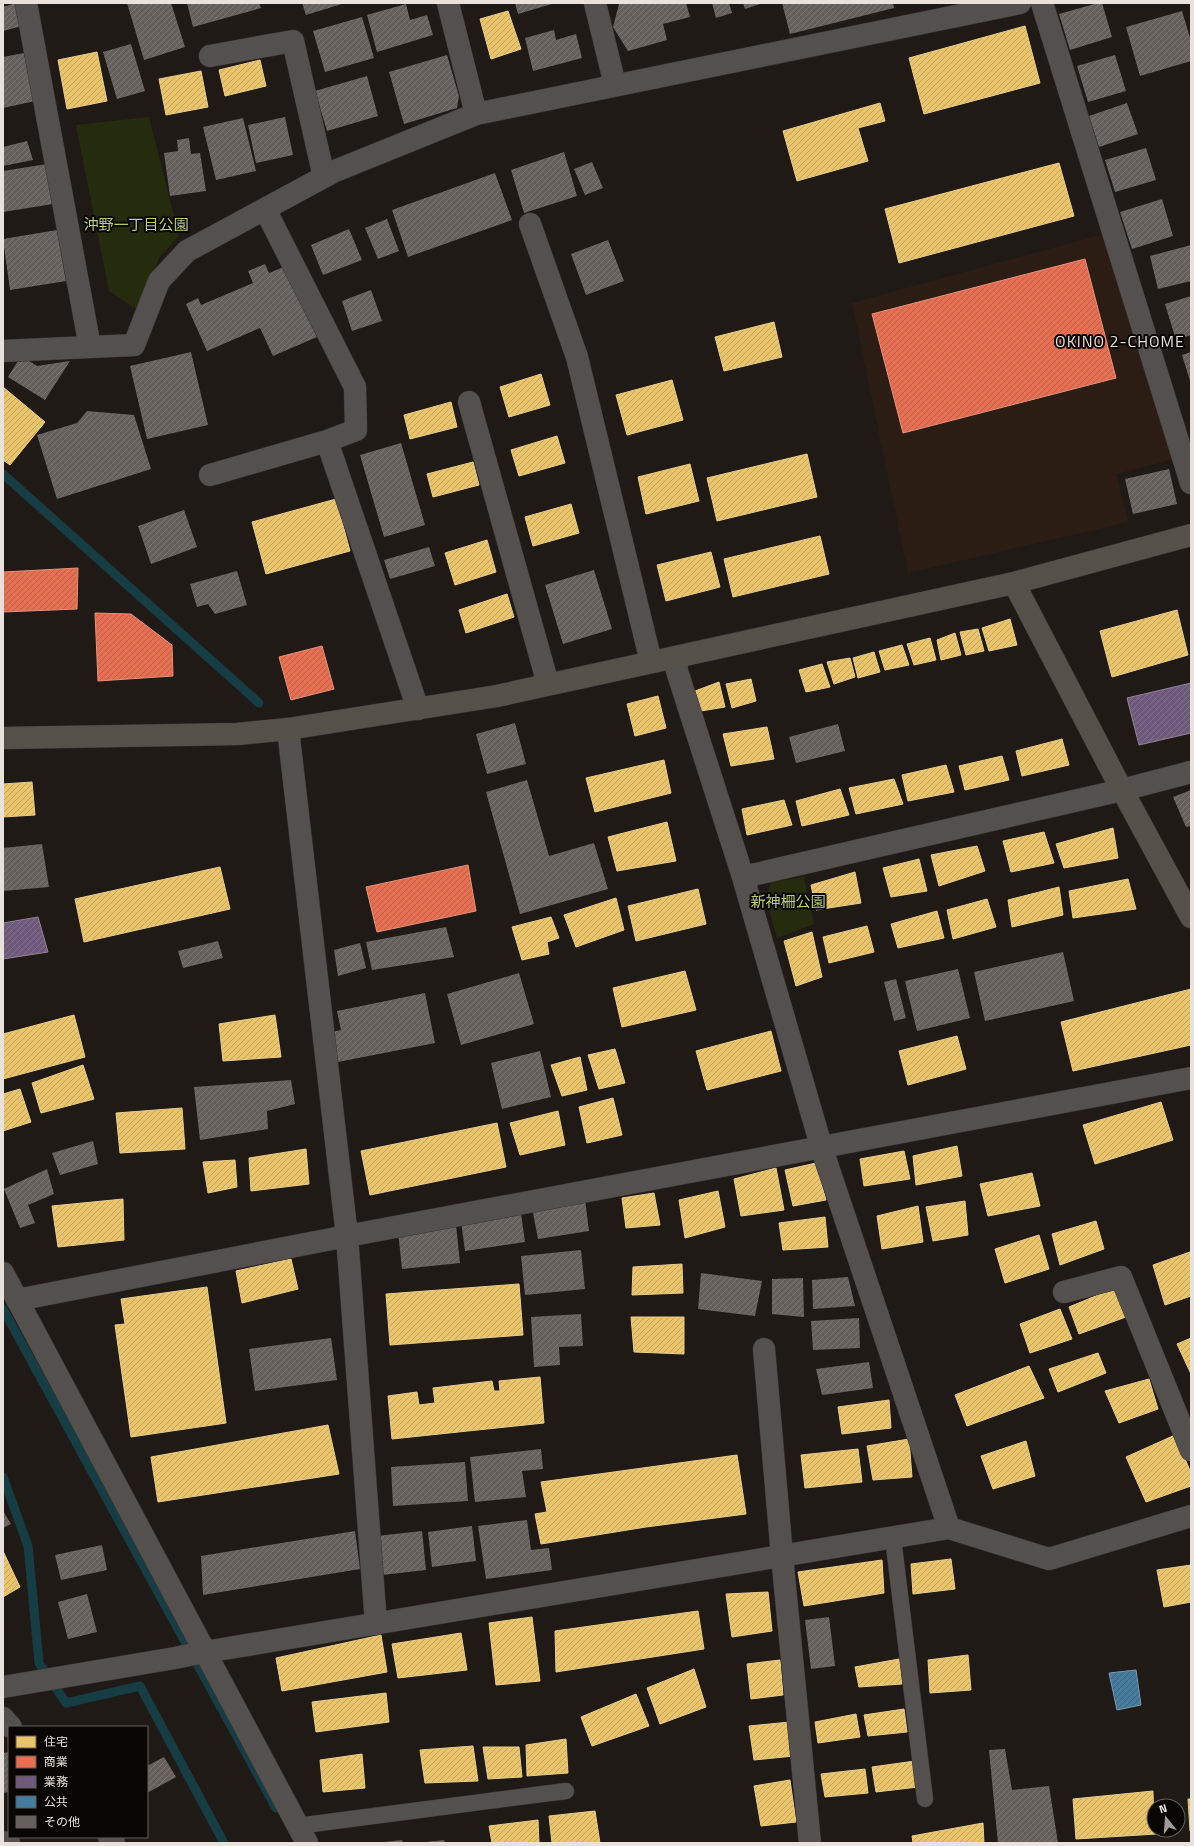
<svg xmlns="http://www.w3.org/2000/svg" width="1194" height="1846" font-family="'Titillium Web','Noto Sans JP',sans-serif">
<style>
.built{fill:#2b1d14}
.green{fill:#252b0d}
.homes{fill:url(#homes-hatch);stroke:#e9cd8c}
.shops{fill:url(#shops-hatch);stroke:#e7917b}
.offices{fill:url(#offices-hatch);stroke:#928297}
.public{fill:url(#public-hatch);stroke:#769ab0}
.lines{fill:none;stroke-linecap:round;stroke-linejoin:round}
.stream{stroke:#163d44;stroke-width:9}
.building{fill:url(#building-hatch)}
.lane-casing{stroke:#393633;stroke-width:17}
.street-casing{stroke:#393633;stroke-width:23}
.secondary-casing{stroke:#393633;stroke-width:23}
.lane{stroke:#54504d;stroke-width:16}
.street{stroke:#54504d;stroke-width:22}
.secondary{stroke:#56504b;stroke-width:22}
.labels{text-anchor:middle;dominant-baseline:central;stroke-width:4;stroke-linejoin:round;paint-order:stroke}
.park-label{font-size:15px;fill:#bace79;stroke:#090604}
.neighbourhood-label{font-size:16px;letter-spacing:1px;fill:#e8e1dc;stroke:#090604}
</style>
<defs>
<pattern id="homes-hatch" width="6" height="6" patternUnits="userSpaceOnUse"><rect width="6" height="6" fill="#e9c46a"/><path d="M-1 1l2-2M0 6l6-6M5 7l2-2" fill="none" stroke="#c0a460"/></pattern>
<pattern id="shops-hatch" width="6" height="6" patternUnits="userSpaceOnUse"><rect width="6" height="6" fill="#e76f51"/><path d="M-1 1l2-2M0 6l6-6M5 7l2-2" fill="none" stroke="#b7624c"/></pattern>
<pattern id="offices-hatch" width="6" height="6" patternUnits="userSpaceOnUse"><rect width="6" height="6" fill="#6d597a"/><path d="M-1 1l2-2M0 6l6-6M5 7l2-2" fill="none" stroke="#82718c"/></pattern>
<pattern id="public-hatch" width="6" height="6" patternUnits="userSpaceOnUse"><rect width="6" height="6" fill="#457b9d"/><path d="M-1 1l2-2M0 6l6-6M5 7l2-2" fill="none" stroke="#456274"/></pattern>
<pattern id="building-hatch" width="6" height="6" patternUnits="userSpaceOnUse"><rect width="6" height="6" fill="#66605d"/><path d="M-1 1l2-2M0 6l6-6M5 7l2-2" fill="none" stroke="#7c7674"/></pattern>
</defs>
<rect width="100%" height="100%" fill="#201a17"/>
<path class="built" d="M1104,234L1175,459L1116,474L1128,522L908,573L852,303Z"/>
<path class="green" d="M149,117L179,236L160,257L136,309L109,291L76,125Z
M804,877L814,924L777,938L766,899L771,882Z"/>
<path class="homes" d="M508,11L521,49L491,59L480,19Z
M1025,26L1040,83L924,114L909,58Z
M97,52L107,101L67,109L58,60Z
M260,60L266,86L225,96L219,70Z
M201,71L208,107L166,115L159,79Z
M880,103L885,121L858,128L868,161L797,181L783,131Z
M1059,163L1074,216L899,263L885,209Z
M774,322L782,357L724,371L715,337Z
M541,374L550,405L509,417L500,387Z
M672,380L683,420L627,435L616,395Z
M3,387L45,422L10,465L3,460Z
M451,402L457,427L410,439L404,415Z
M557,436L565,463L519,476L511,450Z
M807,454L817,497L717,521L707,478Z
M473,462L479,485L433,497L427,474Z
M690,464L699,501L646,514L638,477Z
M336,499L350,551L266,574L252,522Z
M571,504L579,533L533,546L525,517Z
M820,536L829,574L733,597L724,559Z
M487,540L496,572L455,585L445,553Z
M711,552L720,587L666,601L657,565Z
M507,594L514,617L466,633L459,610Z
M1177,610L1188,655L1112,677L1100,631Z
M1010,619L1017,645L989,651L982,628Z
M978,629L984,651L966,655L960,632Z
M955,633L961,655L941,660L937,640Z
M930,638L936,660L914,665L907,644Z
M902,645L909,665L885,670L879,651Z
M874,652L880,672L858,678L853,658Z
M850,658L855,677L834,684L827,662Z
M822,664L830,687L806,692L799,670Z
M751,679L756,701L732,708L726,684Z
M719,682L725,707L701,711L695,691Z
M658,696L666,728L635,736L627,704Z
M767,727L774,759L731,766L723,734Z
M1062,739L1069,765L1022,776L1016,751Z
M1002,756L1009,780L965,790L959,766Z
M664,760L671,793L595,812L586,778Z
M946,765L954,792L908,801L902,775Z
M894,779L903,804L856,814L849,788Z
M32,782L35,815L3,817V784Z
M840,789L849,815L802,826L796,801Z
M784,800L792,825L747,835L742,809Z
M667,822L676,861L617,871L608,837Z
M1113,828L1118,858L1064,868L1056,844Z
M1044,832L1054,863L1011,872L1003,841Z
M977,846L985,871L939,886L931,855Z
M919,859L927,891L891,897L883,868Z
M220,867L230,909L84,942L75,899Z
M855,872L861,903L816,910L811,885Z
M1128,879L1136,909L1073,918L1069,891Z
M1059,887L1063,915L1012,927L1008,900Z
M698,889L706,924L636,941L628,906Z
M616,898L624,930L576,947L564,915Z
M987,899L996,927L953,939L947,910Z
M937,911L944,938L898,948L891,924Z
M551,917L559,938L547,942L549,954L522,960L512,927Z
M867,926L874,952L829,963L823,937Z
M812,932L822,977L796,986L784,941Z
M685,971L696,1010L622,1027L613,988Z
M1191,989V1045L1073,1071L1061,1022Z
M74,1015L85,1057L3,1079V1034Z
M275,1015L281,1057L223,1061L219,1024Z
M771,1031L781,1071L707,1090L696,1051Z
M957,1036L966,1069L908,1085L899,1051Z
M615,1049L625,1083L599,1089L588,1055Z
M580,1057L587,1090L562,1096L551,1065Z
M83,1065L94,1099L41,1113L32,1083Z
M20,1089L31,1122L3,1131V1094Z
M613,1098L622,1135L587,1143L579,1107Z
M1161,1102L1173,1140L1095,1164L1083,1125Z
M182,1108L185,1149L120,1153L116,1113Z
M558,1111L565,1145L520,1155L510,1123Z
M497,1123L506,1167L370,1195L361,1151Z
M957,1146L962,1176L916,1185L913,1156Z
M306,1149L309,1184L251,1191L249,1158Z
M904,1151L910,1179L864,1186L860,1159Z
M235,1160L237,1187L208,1193L203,1162Z
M816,1163L826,1200L793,1206L785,1170Z
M776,1168L784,1210L741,1216L734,1179Z
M1032,1173L1040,1206L988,1216L980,1184Z
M718,1191L725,1227L685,1238L679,1200Z
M654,1193L660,1225L626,1228L622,1198Z
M123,1199L124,1240L58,1247L52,1206Z
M965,1201L968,1235L933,1241L926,1207Z
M918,1206L923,1242L882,1249L877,1216Z
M825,1217L828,1247L783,1250L779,1223Z
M1096,1221L1104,1249L1060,1265L1052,1234Z
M1039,1235L1049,1269L1005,1283L995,1249Z
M1190,1252L1191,1296L1165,1305L1153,1265Z
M291,1259L298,1289L242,1303L236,1271Z
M682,1264L683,1293L632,1295L633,1267Z
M519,1284L523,1335L390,1345L386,1294Z
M207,1287L226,1423L131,1437L115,1325L125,1324L121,1299Z
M1115,1288L1126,1317L1079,1334L1069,1307Z
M1060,1309L1072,1339L1030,1353L1020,1324Z
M631,1317H684V1354L634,1352Z
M1191,1338V1374L1177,1344Z
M1098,1353L1106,1373L1058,1392L1049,1369Z
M1029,1366L1044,1398L967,1426L955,1395Z
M540,1377L544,1423L392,1439L388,1396L417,1392L419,1405L435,1403L433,1388L492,1381L494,1391H500L499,1381Z
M1149,1379L1158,1409L1119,1423L1105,1391Z
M889,1400L891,1428L842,1434L838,1407Z
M328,1425L339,1474L158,1502L151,1457Z
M1175,1435L1191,1473V1486L1146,1502L1126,1457Z
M909,1439L912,1477L873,1480L867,1446Z
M1026,1441L1035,1476L993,1489L981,1456Z
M858,1449L862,1482L805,1488L801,1455Z
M737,1455L746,1514L646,1527L541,1544L535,1514L547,1512L541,1482Z
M3,1551L20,1587L3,1597Z
M951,1559L955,1589L913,1594L911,1564Z
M882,1560L884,1593L804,1606L798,1572Z
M1191,1565V1602L1164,1607L1157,1570Z
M768,1592L772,1631L732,1637L726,1594Z
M698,1611L704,1649L556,1672L555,1631Z
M532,1617L540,1681L496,1685L489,1623Z
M461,1633L467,1670L398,1678L392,1644Z
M381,1635L387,1672L282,1691L276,1658Z
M968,1655L971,1690L930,1693L928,1660Z
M899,1659L902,1684L859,1687L855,1667Z
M780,1660L783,1695L751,1699L747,1664Z
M694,1669L706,1707L660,1724L647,1688Z
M386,1693L389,1722L316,1732L312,1702Z
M636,1694L649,1726L592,1746L581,1717Z
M904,1709L907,1732L868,1736L864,1715Z
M856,1714L860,1737L818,1743L815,1722Z
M790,1722L794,1756L754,1760L749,1726Z
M566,1739L568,1773L527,1776L526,1745Z
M473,1746L478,1781L425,1783L420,1750Z
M483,1747H519L522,1777L488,1779Z
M362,1754L365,1788L323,1792L320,1760Z
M915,1761L918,1787L876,1792L872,1767Z
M865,1769L868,1793L825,1797L821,1774Z
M790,1780L796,1822L761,1826L754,1786Z
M1153,1791L1154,1830H1155L1156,1834L1076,1839L1073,1799Z
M1188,1799H1191V1831H1190Z
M595,1811L600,1843H552L549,1816Z
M538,1820L539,1843H492L489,1826Z
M983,1823L984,1843H913L912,1836Z"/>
<path class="shops" d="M1085,259L1116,378L903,433L872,314Z
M78,568L77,609L3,612V572Z
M95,613L131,614L172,645L173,676L98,681Z
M322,646L334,689L291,700L279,657Z
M468,865L476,911L377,932L366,887Z"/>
<path class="offices" d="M1191,683V733L1139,745L1127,698Z
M38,917L48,952L3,959V923Z"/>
<path class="public" d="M1136,1670L1141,1705L1117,1710L1109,1673Z"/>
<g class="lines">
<path class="stream" d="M3,474L259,703
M3,1309L276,1808
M3,1477L28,1546L39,1663L66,1703L140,1686L224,1843"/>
</g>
<path class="building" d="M16,3L22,26L3,31V7Z
M127,3H171L185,47L144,60Z
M187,3H259L261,8L193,27Z
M302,3H345L306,15Z
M515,3H555L518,14Z
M622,3H686L690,17L663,24L667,40L628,51L613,27L619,4Z
M712,3H729L732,13L716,18Z
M743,3H763L745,9Z
M782,3H893L894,8L790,34Z
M1098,3H1102L1112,37L1070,50L1059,14Z
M406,4L410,20L427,15L433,35L377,52L367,15Z
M1182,11L1191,41V61L1140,76L1126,27Z
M362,17L374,58L325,72L313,31Z
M554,30L556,40L576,34L582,58L533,71L525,38Z
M131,44L145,91L117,99L103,52Z
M24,53L35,101L3,108V57Z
M447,55L459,96L457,108L404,124L389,72Z
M1115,55L1126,91L1088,102L1077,66Z
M367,76L378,116L327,131L315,91Z
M1127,103L1138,134L1099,147L1089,116Z
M285,117L293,155L256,163L248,125Z
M243,118L256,171L216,180L203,127Z
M189,138L191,154L200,153L206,191L170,196L164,153L178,151L177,140Z
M27,141L33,160L3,166V147Z
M1146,148L1156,180L1115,192L1105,160Z
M564,152L577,196L524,213L511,170Z
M592,162L603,188L585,195L574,169Z
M47,164L53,204L3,212V171Z
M495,173L512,220L408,257L392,210Z
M1162,199L1173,236L1132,249L1120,212Z
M387,219L399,251L378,259L365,228Z
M349,229L362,260L323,275L311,245Z
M57,230L66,281L10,290L3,239Z
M608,240L624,281L586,295L571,254Z
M1191,245V281L1158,289L1150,256Z
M265,264L269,273L286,266L317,337L273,356L260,328L207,351L186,304L198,298L201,305L253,283L248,271Z
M371,290L382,321L352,331L342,301Z
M1191,296V335L1176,340L1165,304Z
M191,352L208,425L147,439L130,366Z
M1191,352V384L1182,355Z
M21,356L37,366L70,361L45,400L8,377Z
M87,411L134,415L151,469L57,499L37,435L77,423Z
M401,443L425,525L384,537L360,455Z
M1169,469L1177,504L1133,514L1125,479Z
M184,510L197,547L151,564L138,526Z
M429,547L435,566L390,579L384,560Z
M594,570L612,629L563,644L545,585Z
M237,571L247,605L215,614L208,604L197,607L190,584Z
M515,723L526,764L487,774L476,734Z
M838,724L845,751L796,763L789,737Z
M527,780L549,856L594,843L608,889L520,914L486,792Z
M1191,790V826L1186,827L1173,797Z
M42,844L49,887L3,891V848Z
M446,927L454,957L372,970L366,942Z
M218,941L223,958L183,968L178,951Z
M360,943L366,968L338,976L334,950Z
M1063,952L1074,1001L985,1021L974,972Z
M958,969L970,1018L917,1031L905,981Z
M519,973L534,1024L461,1045L447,994Z
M896,979L906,1018L894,1021L884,982Z
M425,993L435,1043L338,1062L332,1032L341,1030L337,1011Z
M540,1051L551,1097L502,1109L491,1063Z
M291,1080L295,1104L267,1111L268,1129L200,1140L194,1087Z
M93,1141L98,1164L60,1175L52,1153Z
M47,1169L54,1194L28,1205L35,1223L20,1228L4,1189Z
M585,1199L589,1231L538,1239L532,1208Z
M521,1213L525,1242L465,1251L461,1221Z
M456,1225L460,1263L402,1269L398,1231Z
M581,1250L585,1289L525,1295L521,1256Z
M701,1273L762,1281L755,1316L698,1309Z
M848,1277L855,1306L813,1309L812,1280Z
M803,1278L804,1317L772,1314V1279Z
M581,1314L583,1346L559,1347L560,1365L534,1367L531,1317Z
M859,1318L860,1348L813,1350L811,1321Z
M331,1338L337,1380L255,1391L249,1349Z
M869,1362L873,1388L822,1395L816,1369Z
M541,1449L543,1469L522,1471L526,1497L475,1502L470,1457Z
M465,1462L468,1501L393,1506L391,1467Z
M3,1511L11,1524L3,1528Z
M527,1520L531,1550L549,1548L552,1570L486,1579L478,1526Z
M472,1526L476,1561L432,1567L428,1532Z
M355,1531L360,1569L203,1595L201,1556Z
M422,1531L426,1570L382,1575L377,1536Z
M102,1545L107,1570L61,1580L55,1555Z
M87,1594L97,1632L68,1639L58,1602Z
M829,1617L835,1666L811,1669L805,1620Z
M1005,1749L1012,1790L1049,1786L1058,1843H998L989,1750Z
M9,1752V1792L3,1793V1753Z
M164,1757L176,1777L147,1793V1766Z
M402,1840L403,1843H384V1842Z
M444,1840L445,1843H426V1842Z"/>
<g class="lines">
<g class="lane-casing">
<path id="lane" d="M893,1538L925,1799
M297,1826L566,1791"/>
</g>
<g class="street-casing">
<path id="street" d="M26,3L90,347
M448,3L476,114
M595,3L615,85
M1042,3L1191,483
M210,56L293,41L324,177
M265,209L355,387L356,430L327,441L418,709
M530,224L577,357L651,662
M3,351L134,345L159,281L187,251L335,171L476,114L1020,3
M469,402L548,684
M210,475L327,441
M676,658L677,671L743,877L822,1149L949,1528
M288,729L347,1236L376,1624
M743,877L1122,790L1191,772
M3,1273L307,1843
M1064,1292L1121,1277L1191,1450
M17,1300L347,1236L1191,1078
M764,1349L782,1556L810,1843
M3,1687L175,1658L199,1653L949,1528L1049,1559L1191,1516
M3,1718L11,1727
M109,1837L114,1843
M3,1842L9,1843"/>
</g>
<g class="secondary-casing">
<path id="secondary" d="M1014,583L1114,775L1191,917
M3,738L237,734L288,729L497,696L1014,583L1191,535"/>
</g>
<use href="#lane" class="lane"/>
<use href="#street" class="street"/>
<use href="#secondary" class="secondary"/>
</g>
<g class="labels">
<g class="park-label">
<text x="136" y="224">沖野一丁目公園</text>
<text x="788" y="901">新神柵公園</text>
</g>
<g class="neighbourhood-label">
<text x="1120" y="341">OKINO 2-CHOME</text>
</g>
</g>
<rect width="1194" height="1846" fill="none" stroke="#e8e1dc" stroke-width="8"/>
<rect x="8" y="1726" width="140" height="112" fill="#090604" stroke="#625e5a"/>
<rect x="16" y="1736" width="20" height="12" fill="#e9c46a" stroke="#625e5a"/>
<text x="44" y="1746" font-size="12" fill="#e8e1dc">住宅</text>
<rect x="16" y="1756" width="20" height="12" fill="#e76f51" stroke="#625e5a"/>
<text x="44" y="1766" font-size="12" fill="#e8e1dc">商業</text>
<rect x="16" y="1776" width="20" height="12" fill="#6d597a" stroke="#625e5a"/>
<text x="44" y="1786" font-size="12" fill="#e8e1dc">業務</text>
<rect x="16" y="1796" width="20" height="12" fill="#457b9d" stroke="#625e5a"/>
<text x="44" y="1806" font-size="12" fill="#e8e1dc">公共</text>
<rect x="16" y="1816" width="20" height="12" fill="#66605d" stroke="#625e5a"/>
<text x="44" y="1826" font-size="12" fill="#e8e1dc">その他</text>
<g transform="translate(1166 1818) rotate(343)"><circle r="19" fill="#090604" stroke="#625e5a"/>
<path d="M0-3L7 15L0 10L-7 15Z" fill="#a29b97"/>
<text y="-6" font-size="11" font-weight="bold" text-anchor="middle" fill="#e8e1dc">N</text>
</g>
</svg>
